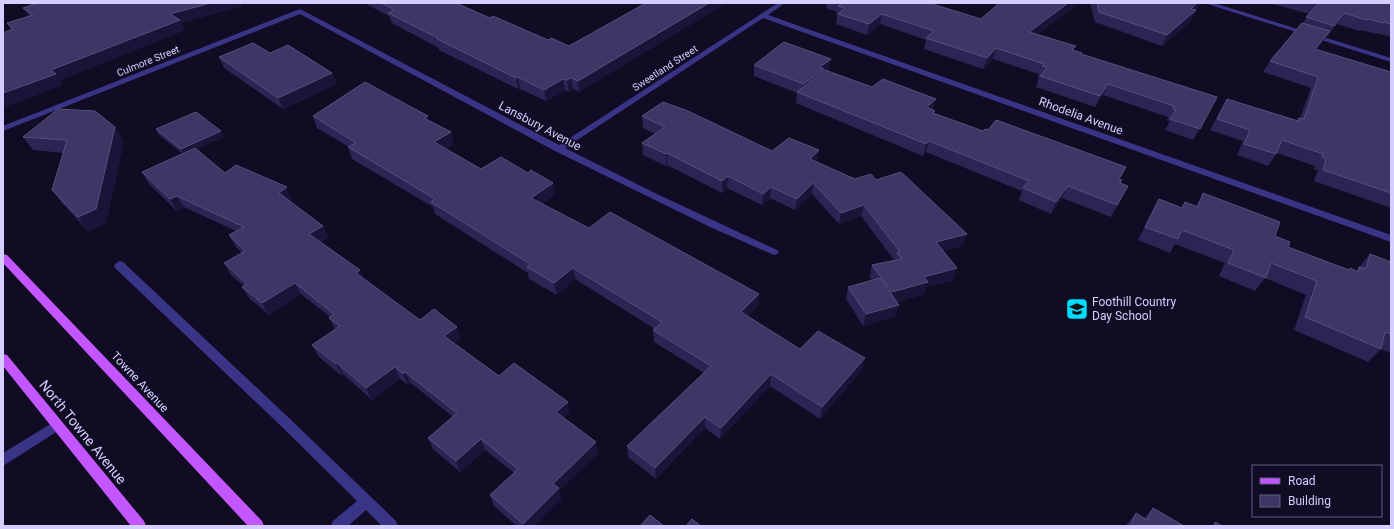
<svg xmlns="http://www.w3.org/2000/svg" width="1394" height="529" font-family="Roboto,sans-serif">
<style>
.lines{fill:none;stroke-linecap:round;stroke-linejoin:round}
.service{fill:#393486;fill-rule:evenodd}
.minor{fill:#393486;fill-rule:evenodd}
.primary{fill:#c356ff;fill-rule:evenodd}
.wall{fill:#2e2453}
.shaded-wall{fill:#1b1338}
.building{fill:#403665;stroke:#574e7e}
.labels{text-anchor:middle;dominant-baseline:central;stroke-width:3;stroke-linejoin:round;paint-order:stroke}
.far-street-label{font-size:10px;fill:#d5cfff;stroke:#110c24}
.street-label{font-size:12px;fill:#d5cfff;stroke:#110c24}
.poi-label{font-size:12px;fill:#d5cfff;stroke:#110c24;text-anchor:start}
.near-street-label{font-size:14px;fill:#d5cfff;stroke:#110c24}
</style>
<rect width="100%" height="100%" fill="#110c24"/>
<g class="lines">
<path class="service" d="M119,261L123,262L289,418L396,521L398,526H382L366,510L348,526H331L333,521L357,501L281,426L115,268L114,265Z
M57,420L61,421L63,425L61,429L3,466V453Z"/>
<path class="minor" d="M778,3H785L768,15L1391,235V242L763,18L565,148L657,194L777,250L779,252L777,254L774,255L710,227L555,151L300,14L3,131V126L300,9L559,145Z
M1204,3H1214L1391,58V62Z"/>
<path class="primary" d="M3,254L7,255L262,521L264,526H248L3,263Z
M3,354L7,355L144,521L146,526H131L3,366Z"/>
</g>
<path class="wall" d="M26,3H241L242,6L181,23L185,30L60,80L64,85L11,30L7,23L29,16L23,8L30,5Z
M364,3H456L490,18L548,40L569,46L646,3H726L579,92L573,89L569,92L565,90L546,101L520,89H518L439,50V48L392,23L389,16Z
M827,3H929L981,19L1079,3L1037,34L1074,50L1082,53V54L1217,97L1193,140L1165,130L1170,121L1167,120L1168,117L1103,95L1095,107L1036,87L1039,77H1038L1039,74L993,59L983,69L924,49L926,40L880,24L867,35L836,24L837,17L836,16L837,12L826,8Z
M1090,3H1202L1195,10L1191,21L1162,46L1095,22Z
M1269,3H1391V37L1377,33L1376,34L1361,30L1360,31L1337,24L1327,37L1326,36L1317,50L1391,72V208L1314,181L1318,170L1314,169L1315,166L1277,153L1268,166L1237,155L1243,141L1210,130L1227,99L1297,120L1299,118H1300L1311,88L1263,72L1270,61L1303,23L1309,14Z
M270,53L332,73L337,84L283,109L224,68L219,57Z
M754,65L829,70L828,71L933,110L934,113L983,131L1120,179L1122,198L1111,217L1062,198L1051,214L1019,200L1022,191L926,152L923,156L796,103L797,93L754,76Z
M313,116L429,121L454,144L446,149L481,169L528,173L553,183L555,194L542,204L589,228L759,294L758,305L748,316L800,349L865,358L862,370L820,419L770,386L720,439L705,428L656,479L628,457L627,446L704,373L654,342L653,330L655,329L575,279L557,295L529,279L528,273L435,214L433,207L352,159L348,147H349L317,128Z
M642,116L772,151L818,162L817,163L855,179L876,180L963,246L943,251L957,268L953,280L926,287L924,294L897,302L896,316L863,326L846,299L848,287L872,280L870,277L872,265L894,260L861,216L839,224L812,194L795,210L770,198L762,205L727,188L722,193L667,165L666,166L643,155L642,143L656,134L643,128Z
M156,129L224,137L197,149L225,173L292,199L290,201L323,226L329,237L321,242L363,278L420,320L461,338L454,343L499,376L570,413L564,418L598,453L559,491L561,499L534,526H517L494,506L490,495L514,473L485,450L460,472L433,449L428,438L453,417L411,383L408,385L400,379L372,400L343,374L342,376L319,357L312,345L335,329L329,318L330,317L301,294L269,315L250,299L242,287L244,286L231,275L224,263L242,253L236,247L229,235L236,231L184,207L177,211L149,184L142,172L183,154L159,135Z
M23,137L124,140L106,223L88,231L63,204L52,190L64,153L33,150Z
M1203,193L1275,236L1288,247L1349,270L1350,268L1356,271L1370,254L1391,262V353L1381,349L1368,362L1294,330L1306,295L1265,278L1255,291L1219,276L1225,263L1175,244L1170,253L1138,240L1159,199L1181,208L1185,202L1196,206Z
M1153,508L1184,526H1126L1127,524L1136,513L1144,518Z"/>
<path class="shaded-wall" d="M211,3H241L242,6L181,23L185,30L60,80L64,85L3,108V93L51,70L170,14Z
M709,3H726L579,92L578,81Z
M1068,3H1079L1025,42L1029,32Z
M1197,3H1202L1192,13L1196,10L1191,21L1162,46L1167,35Z
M1344,13L1337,24L1327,37L1334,26Z
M882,14L880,24L867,35L869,24Z
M1330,31L1323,42L1308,60L1315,49Z
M996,48L993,59L983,69L987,58Z
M831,59L829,70L823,74L803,94L804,84L820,67Z
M332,73L337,84L283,109L278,98Z
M518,77L520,89H518L516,78Z
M571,78L573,89L569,92L567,80Z
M563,79L565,90L546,101L544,90Z
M1108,84L1103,95L1095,107L1100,96Z
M936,99L933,110L924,118L927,107Z
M428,116L431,128L424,118Z
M115,127L124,140L106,223L88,231L78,217Z
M221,131L224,137L184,155L181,149Z
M451,132L454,144L437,154L434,142Z
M929,141L926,152L923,156L926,144Z
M819,150L818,162L808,171L810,159Z
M667,153V165L666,166V154Z
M728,176L727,188L722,193V181Z
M553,183L555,194L533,210L531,198Z
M813,183L812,194L795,210L797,199Z
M1068,186L1062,198L1051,214L1056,202Z
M1128,186L1122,198L1111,217L1117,205Z
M287,187L292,199L285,204L279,193Z
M771,187L770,198L762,205L763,194Z
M177,196L184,207L177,211L170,199Z
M864,205L861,216L839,224L841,213Z
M323,226L329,237L315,246L309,234Z
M967,234L963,246L932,254L936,242Z
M573,268L575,279L557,295L554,283Z
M957,268L953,280L926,287L924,294L889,304L892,292L924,277Z
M360,270L365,282L356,273Z
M295,283L301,294L269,315L262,303Z
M759,294L758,305L740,324L741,312Z
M899,305L896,316L863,326L866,314Z
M457,327L461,338L448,347L444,336Z
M865,358L862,370L820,419L822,407Z
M337,363L343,374L342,376L336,364Z
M395,367L400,379L372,400L366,388Z
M405,372L411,383L408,385L403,374Z
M771,374L770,386L720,439L721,428Z
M568,402L570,413L558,424L556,412Z
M705,417V428L656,479L655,468Z
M481,439L485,450L460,472L456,461Z
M596,442L598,453L559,491L561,499L534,526H523V524L553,484Z"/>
<path class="building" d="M34,3H211L170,14L180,20L51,70L56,74L3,93V33L13,29L7,23L33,15L23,8L35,4Z
M381,3H456L490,18L493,16L548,40L551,38L569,46L646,3H709L578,81L571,78L567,80L563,79L544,90L518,77L516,78L437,39L438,38L388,13L395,10Z
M842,3H929L981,19L999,3H1068L1029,32L1076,46L1072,50L1082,53L1081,54L1217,97L1200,129L1170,119L1176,110L1173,109L1174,106L1108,84L1100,96L1040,76L1047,67L1042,66L1044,64L996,48L987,58L926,38L934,31L882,14L869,24L838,14L845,8L838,6Z
M1097,3H1197L1191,9L1196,10L1167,35L1099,12Z
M1315,3H1391V24L1384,22L1383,23L1368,19L1367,20L1344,13L1334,26L1306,17L1318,4Z
M1302,23L1330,31L1315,49L1391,72V193L1323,170L1326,159L1322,157L1323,154L1282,140L1276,154L1244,144L1250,130L1217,119L1227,99L1298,121L1299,118L1304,119L1318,77L1270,61Z
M784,42L831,59L820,67L824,69L804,84L754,65Z
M253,43L270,53L288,45L332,73L278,98L219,57Z
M825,70L872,87L883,79L936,99L927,107L935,111L933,113L983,131L985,129L988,130L996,120L1126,167L1119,179L1122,180L1120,183L1128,186L1117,205L1068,186L1056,202L1023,188L1029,181L929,141L926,144L797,92Z
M365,82L428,116L424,118L451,132L434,142L481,169L501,157L528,173L531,170L553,183L531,198L589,228L610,212L759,294L741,312L800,349L818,331L865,358L822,407L771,374L721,428L705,417L655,468L627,446L711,366L653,330L662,322L573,268L554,283L527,267L530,264L431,202L435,199L348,147L356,143L313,116Z
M663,102L688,111L772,151L789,138L819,150L810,159L855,179L871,174L876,180L901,172L967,234L936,242L957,268L924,277L928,282L892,292L872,265L902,259L897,253L900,252L864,205L841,213L813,183L797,199L771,187L763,194L728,176L722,181L667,153L666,154L642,143L665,127L642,116Z
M58,109L95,111L115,127L96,209L78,217L52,190L67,140L23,137Z
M196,112L221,131L181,149L156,129Z
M195,148L225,173L236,165L287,187L279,193L323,226L309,234L360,270L356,273L420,320L434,309L457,327L444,336L499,376L514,363L568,402L556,412L596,442L553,484L559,488L523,524L490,495L518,469L481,439L456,461L428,438L457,413L405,372L403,374L395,367L366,388L337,363L336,364L312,345L340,326L329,318L334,314L295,283L262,303L242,287L247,284L224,263L245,251L229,235L244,227L177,196L170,199L142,172Z
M1203,193L1280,222L1275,236L1290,242L1288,247L1349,270L1350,268L1358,272L1359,267L1366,269L1370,254L1391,262V334L1385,332L1381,349L1305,317L1317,281L1271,263L1266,278L1228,263L1234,250L1182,230L1178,239L1145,227L1159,199L1182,208L1185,202L1198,207Z
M880,278L899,305L866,314L848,287Z
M1153,508L1184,526H1130L1136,513L1147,520Z
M650,515L664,526H640Z
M692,519L701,526H686Z
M1215,522L1222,526H1214Z"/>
<defs>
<g id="school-square" transform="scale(1.15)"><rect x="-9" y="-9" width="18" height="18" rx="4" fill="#00dcfa" stroke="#110c24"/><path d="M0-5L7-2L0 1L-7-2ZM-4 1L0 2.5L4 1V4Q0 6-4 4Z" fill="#111"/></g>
</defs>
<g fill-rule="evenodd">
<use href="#school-square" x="1077" y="309"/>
</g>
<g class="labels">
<g class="far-street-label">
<text transform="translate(148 61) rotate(-22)">Culmore Street</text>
<text transform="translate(665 68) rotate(-33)">Sweetland Street</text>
</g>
<g class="street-label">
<text transform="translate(1081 116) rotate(20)">Rhodelia Avenue</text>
<text transform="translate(540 126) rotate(28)">Lansbury Avenue</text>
<text transform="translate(140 382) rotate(47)">Towne Avenue</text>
</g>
<g class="poi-label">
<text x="1092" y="302">Foothill Country<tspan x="1092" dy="14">Day School</tspan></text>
</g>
<g class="near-street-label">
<text transform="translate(83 432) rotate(51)">North Towne Avenue</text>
</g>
</g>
<rect width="1394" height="529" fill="none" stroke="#d5cfff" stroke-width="8"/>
<rect x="1252" y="465" width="130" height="52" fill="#110c24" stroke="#5f5a7c"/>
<rect x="1260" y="478" width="20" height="6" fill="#c356ff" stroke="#5f5a7c"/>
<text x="1288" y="485" font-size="12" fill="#d5cfff">Road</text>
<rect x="1260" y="495" width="20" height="12" fill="#403665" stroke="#5f5a7c"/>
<text x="1288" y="505" font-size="12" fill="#d5cfff">Building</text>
</svg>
